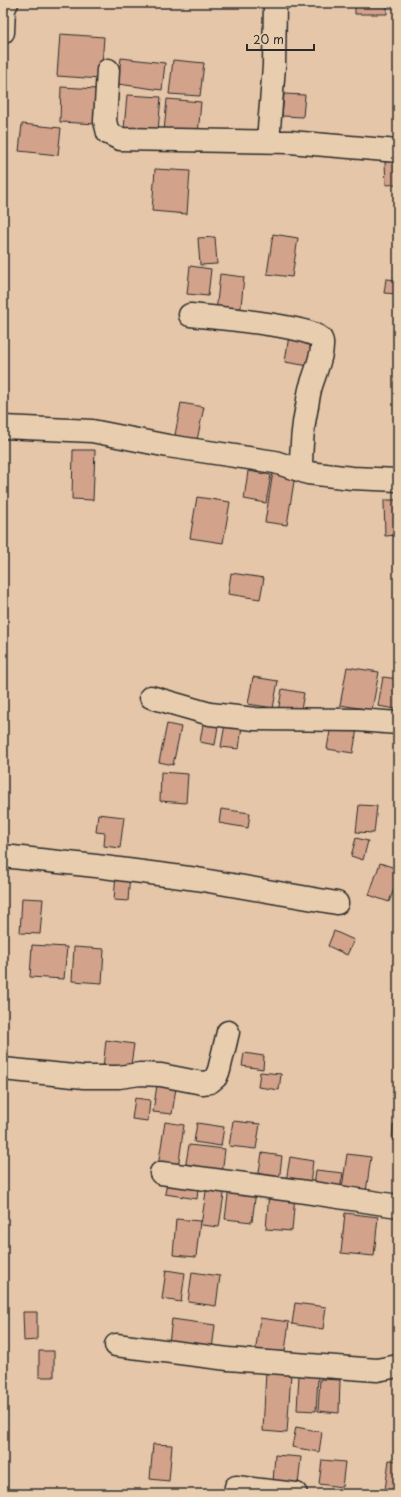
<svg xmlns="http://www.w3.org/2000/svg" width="401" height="1497" font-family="'Playpen Sans',sans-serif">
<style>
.building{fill:#d3a28a;stroke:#2b2b2b}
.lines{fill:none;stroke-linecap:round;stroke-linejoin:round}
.minor-casing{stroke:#2b2b2b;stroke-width:25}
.tertiary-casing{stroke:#2b2b2b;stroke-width:25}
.minor{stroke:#e8ceaf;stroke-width:22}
.tertiary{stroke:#e8ceaf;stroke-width:22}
</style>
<rect width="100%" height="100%" fill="#e5c6a8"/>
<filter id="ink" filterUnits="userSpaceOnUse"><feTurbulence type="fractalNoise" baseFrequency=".025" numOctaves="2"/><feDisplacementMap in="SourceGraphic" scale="8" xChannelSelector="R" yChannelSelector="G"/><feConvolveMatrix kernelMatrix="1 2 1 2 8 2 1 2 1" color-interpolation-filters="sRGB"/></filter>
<g filter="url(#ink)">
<path class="building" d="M355,3H387V14H355Z
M60,34L104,37L101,79L57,76Z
M121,58L165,63L162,90L118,84Z
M173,60L204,63L200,96L169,94Z
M61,87L98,89L97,124L60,122Z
M284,94L305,95L303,117L282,116Z
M127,95L161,97L158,131L124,129Z
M167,99L201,102L198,134L164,131Z
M22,124L61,128L58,155L19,151Z
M398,161V184L386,185L385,162Z
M155,169L190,171L187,214L152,211Z
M273,234L298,238L292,277L267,274Z
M215,237L217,264L200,265L198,238Z
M190,266L211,269L208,296L187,294Z
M220,274L244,277L240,316L216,313Z
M386,279L398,280V294L384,293Z
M289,335L320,340L315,367L285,362Z
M181,403L204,407L197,440L175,435Z
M73,450H95L93,500L72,499Z
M248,471L271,475L266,503L244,499Z
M273,472L295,475L287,525L265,522Z
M197,497L230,502L223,543L190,538Z
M384,500H398V535L385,536Z
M231,573L264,578L260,599L228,594Z
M347,667L379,672L372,710L340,705Z
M253,677L278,681L273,708L248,704Z
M383,677L398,679V700L396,709L378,706Z
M282,689L304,693L300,715L278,712Z
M204,718L219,720L215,745L200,742Z
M167,724L181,727L173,765L159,762Z
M225,724L242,726L239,749L221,747Z
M331,725L357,728L353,753L327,749Z
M161,772L188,774L186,803L160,801Z
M359,805L377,806L374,833L356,832Z
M221,809L250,813L248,828L219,823Z
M98,814L124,817L120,848L104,846L105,833L96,832Z
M356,838L368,841L363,860L351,856Z
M380,863L398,869V878L389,902L369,895Z
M116,873L130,874L128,901L114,900Z
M22,898L43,899L40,934L20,933Z
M334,931L354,940L347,955L328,946Z
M32,945L67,947L64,979L30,977Z
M74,947L104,949L102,983L72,981Z
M106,1040L134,1044L130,1072L103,1068Z
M244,1053L264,1056L263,1069L242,1066Z
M260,1072L281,1074L279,1090L258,1087Z
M158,1078L177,1081L172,1114L153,1112Z
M135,1098L150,1100L148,1121L132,1119Z
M233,1121L260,1124L256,1149L229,1146Z
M165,1122L184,1125L178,1169L158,1166Z
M197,1123L224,1127L221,1146L194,1142Z
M393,1125H398V1141L392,1140Z
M189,1145L225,1149L222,1174L185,1169Z
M262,1153L282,1156L279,1181L258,1178Z
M347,1154L371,1157L366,1192L342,1188Z
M290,1157L313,1161L310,1184L286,1181Z
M316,1170L343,1173L340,1189L314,1186Z
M168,1176L199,1180L197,1199L165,1194Z
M207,1185L225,1188L219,1227L201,1225Z
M229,1187L256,1191L252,1222L225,1219Z
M269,1193L295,1195L292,1231L266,1229Z
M345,1213L378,1217L374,1256L341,1253Z
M176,1219L200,1221L196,1257L173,1255Z
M166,1270L185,1273L181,1302L162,1299Z
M192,1272L220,1276L216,1306L188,1302Z
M295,1303L326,1307L323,1329L292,1324Z
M23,1312H37V1340L24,1341Z
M260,1318L289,1322L284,1358L255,1354Z
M172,1319L215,1325L212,1349L169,1343Z
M39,1351H54V1377H39Z
M266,1371L291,1373L287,1433L263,1431Z
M299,1375L318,1377L316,1411L297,1410Z
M320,1379L340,1380L339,1413L318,1411Z
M296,1427L322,1432L319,1452L292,1447Z
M153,1444L172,1445L169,1481L150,1479Z
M275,1455L301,1457L298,1485L273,1482Z
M322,1460L345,1462L342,1487L319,1484Z
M389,1460L398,1461V1492L385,1490Z"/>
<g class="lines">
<g class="minor-casing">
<path id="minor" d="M3,32L4,8L7,3
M108,70L105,121L108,133L120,139L290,142L398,151
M268,141L274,66L275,3
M190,315C209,317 314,326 321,339C326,347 314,376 311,386C309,392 308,400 307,406C302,429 301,447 301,470
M151,697L210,714L255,719L358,720L398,723
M3,856L96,866L197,879L337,903
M3,1069L84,1077H119L140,1074L161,1075L202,1083L210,1082L216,1077L219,1070L228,1032
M161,1173L299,1191L398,1206
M116,1345L228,1359L377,1370L398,1366
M236,1487L296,1494"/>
</g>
<g class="tertiary-casing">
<path id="tertiary" d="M3,427L92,431L168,446L275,462L308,473L352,478L398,480"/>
</g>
<use href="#minor" class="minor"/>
<use href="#tertiary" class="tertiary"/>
</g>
</g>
<rect width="401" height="1497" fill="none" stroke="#e8ceaf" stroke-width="16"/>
<rect x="8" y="8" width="385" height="1481" fill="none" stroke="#2b2b2b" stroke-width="1.5" filter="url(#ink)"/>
<path d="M247 44v6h67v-6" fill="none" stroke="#2b2b2b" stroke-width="2"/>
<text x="253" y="44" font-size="12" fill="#2b2b2b" stroke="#e8ceaf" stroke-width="3" paint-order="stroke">20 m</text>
</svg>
